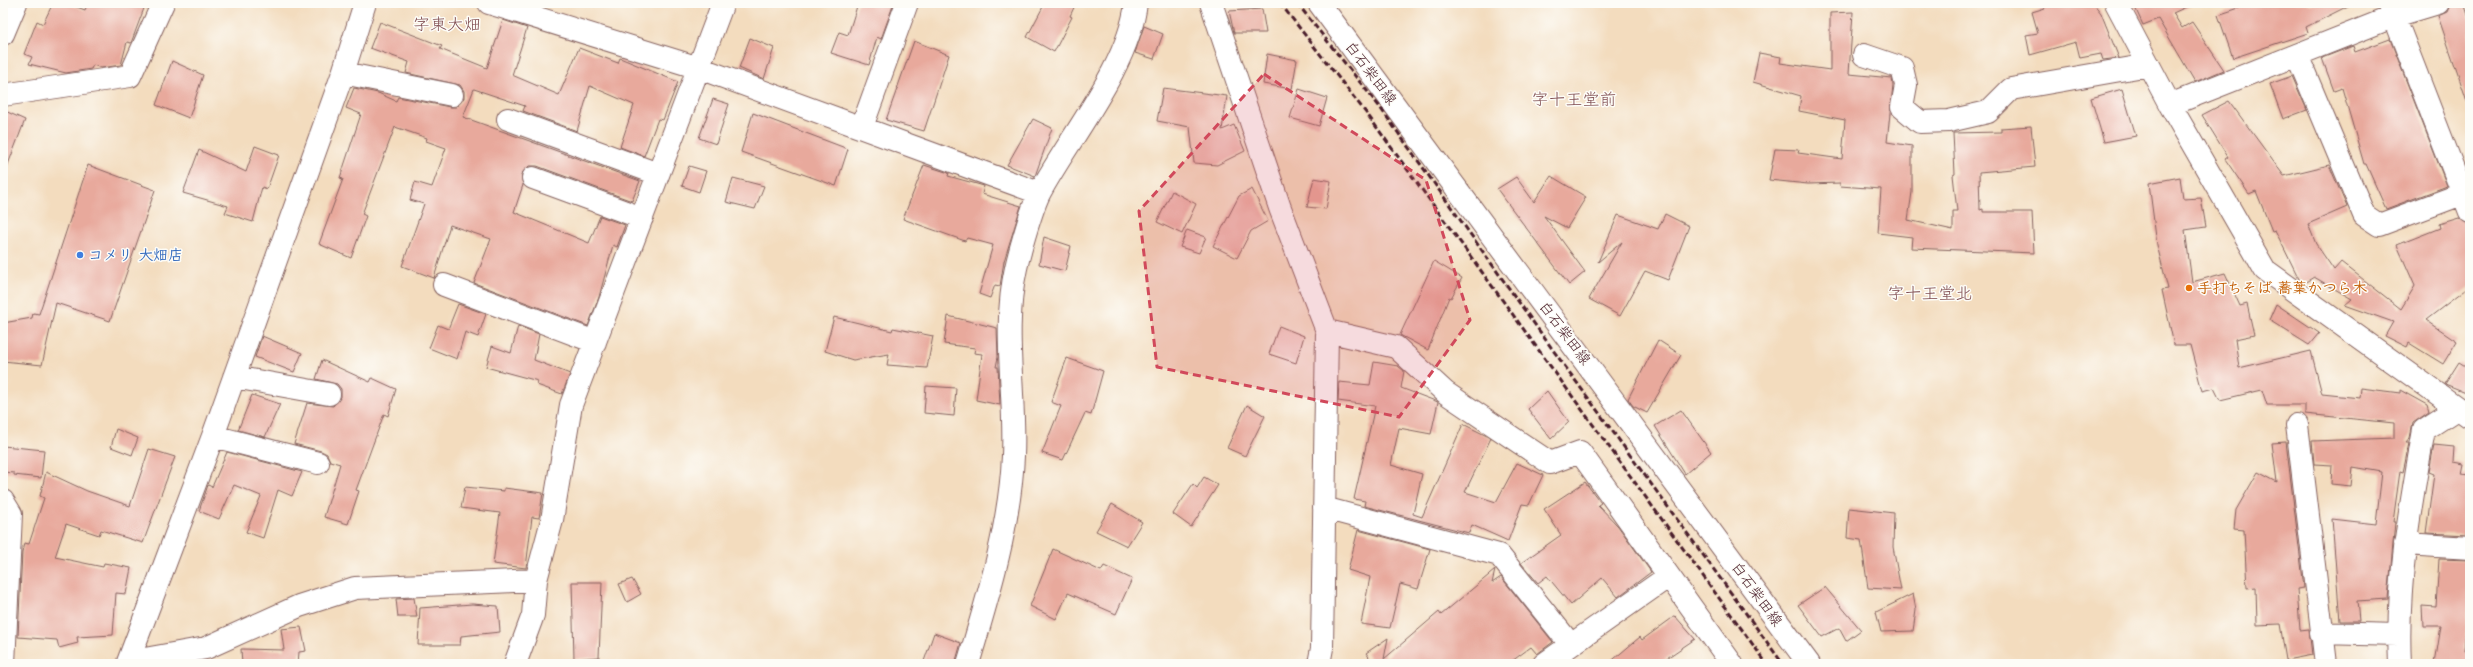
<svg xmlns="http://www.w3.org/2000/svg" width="2473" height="667" font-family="'Comic Neue','Klee One',sans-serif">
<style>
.building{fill:#e8a99c}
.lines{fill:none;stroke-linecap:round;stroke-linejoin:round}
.minor-casing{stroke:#85615e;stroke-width:24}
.major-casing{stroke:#85615e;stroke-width:24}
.highway-casing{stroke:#85615e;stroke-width:24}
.minor{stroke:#fff;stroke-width:22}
.major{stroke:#fff;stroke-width:22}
.highway{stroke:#fff;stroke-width:22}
.rail{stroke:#4a1f2b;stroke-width:3;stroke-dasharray:6 3;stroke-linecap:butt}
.marked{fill:#d1495b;fill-opacity:0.2;stroke:#d1495b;stroke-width:3;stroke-dasharray:8 5;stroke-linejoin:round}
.shop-dot{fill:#3f7fe0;stroke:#fdfcf7;stroke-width:1.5}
.food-dot{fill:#e8710a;stroke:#fdfcf7;stroke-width:1.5}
.labels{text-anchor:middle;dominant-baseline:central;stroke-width:3;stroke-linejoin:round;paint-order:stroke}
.street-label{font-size:15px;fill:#4a1f2b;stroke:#fdfcf7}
.shop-label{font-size:15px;font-weight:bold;fill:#366cbe;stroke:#fdfcf7;text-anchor:start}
.food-label{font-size:15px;font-weight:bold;fill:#c56008;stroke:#fdfcf7;text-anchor:start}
.quarter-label{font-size:17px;fill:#814f53;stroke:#fdfcf7}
</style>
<rect width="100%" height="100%" fill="#fdfcf7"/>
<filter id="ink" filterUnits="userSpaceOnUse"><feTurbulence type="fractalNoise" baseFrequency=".025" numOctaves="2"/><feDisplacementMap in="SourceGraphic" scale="8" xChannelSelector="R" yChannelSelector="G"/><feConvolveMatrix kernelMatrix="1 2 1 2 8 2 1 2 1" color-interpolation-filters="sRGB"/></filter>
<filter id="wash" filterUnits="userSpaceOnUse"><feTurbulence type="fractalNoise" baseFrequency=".012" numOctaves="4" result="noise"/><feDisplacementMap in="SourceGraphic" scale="16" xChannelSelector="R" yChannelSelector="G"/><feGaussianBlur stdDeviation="0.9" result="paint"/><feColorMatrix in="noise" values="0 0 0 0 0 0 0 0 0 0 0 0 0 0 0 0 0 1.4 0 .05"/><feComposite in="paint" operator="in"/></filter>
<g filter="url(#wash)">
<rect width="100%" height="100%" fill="#f3dcbe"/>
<g id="blocks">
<path class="building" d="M53,3H66L85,10L88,3H146L131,43L127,42L121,65L101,68L93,65L91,69L66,73L29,64L32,57L24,54L37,21L43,24Z
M858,3H894L881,39L877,37L869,65L831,53L839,32L848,35Z
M1045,3H1076L1070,16L1072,17L1054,52L1027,37Z
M2046,3H2093L2101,13L2119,58L2103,60L2101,54L2080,58L2076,42L2030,55L2026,35L2038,33L2032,12L2045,8Z
M2133,3H2195L2173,13L2182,28L2192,22L2224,70L2195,82L2158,19L2143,25Z
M2254,3H2354L2306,27L2308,33L2233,58L2218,15Z
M2458,3H2464L2470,21L2468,104L2438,16L2447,12L2450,5Z
M1262,9L1266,33H1234L1229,11Z
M1853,12L1849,74L1892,78L1893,85L1887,142L1912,146V192L1908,220L1953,230V211H1957L1953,175L1955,174L1953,133L2001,132V128L2031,126L2035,167L1979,172L1980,210L1983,209V212H2032L2034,253L1911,248L1912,237L1878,233L1881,189L1840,186V183L1808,184L1769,180L1775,149L1799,150L1798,153L1842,159L1845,120L1799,111L1801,96L1753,82L1759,53L1781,57L1780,63L1830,70V13Z
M503,20L527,28L512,75L559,95L579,48L618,63L620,58L678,82L663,120L658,119L644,156L620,147L634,105L590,86L577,131L523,111L525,106L474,89L463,117L640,181L632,201L537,166H529L521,174L523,185L514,212L589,243L600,216L625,225L617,247L613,245L599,297L588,326L474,283L491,239L450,225L434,278L402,266L424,204L410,200L415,182L432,187L446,148L426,141L427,138L395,127L362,214L366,216L351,258L319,244L343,179L340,178L361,114L346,108L354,88L378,93L396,101L398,97L450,107H456L464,98V91L460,85L406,73L409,62L370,48L380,22L442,46L440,49L487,68Z
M1144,26L1163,34L1154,59L1135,53Z
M750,38L774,48L764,79L739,68Z
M2390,39L2447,186L2386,209L2366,164H2364L2342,88L2334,91L2322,58L2353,46L2355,52Z
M914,41L949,55L924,131L886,120Z
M1267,54L1297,60L1292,89L1263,84Z
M172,61L203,75L189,118L156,105Z
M2292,76L2307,110L2283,119L2270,84Z
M1163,88L1227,96L1222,130L1234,125L1245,151L1217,165L1194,163L1190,127L1157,121Z
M1299,89L1327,98L1319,126L1290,118Z
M2122,89L2136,136L2104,142L2091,98Z
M713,99L729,104L716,144L699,138Z
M2229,101L2284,176L2329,165L2347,207L2308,224L2316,244L2334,270L2341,262L2401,309L2415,286L2397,245L2440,228L2439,224L2459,218L2468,224L2470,230V286L2426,320L2457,341L2443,364L2409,343L2407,347L2385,336L2393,322L2345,305L2352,299L2314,277L2304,283L2299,279L2275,230L2272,231L2256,191L2249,194L2225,159L2228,157L2202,115Z
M3,110L25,120L4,175L3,174Z
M753,113L848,149L836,186L741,152Z
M1033,119L1052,128L1035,176L1007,165Z
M255,146L279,155L267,189L262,187L253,222L225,213L228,206L183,193L199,150L246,172Z
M88,165L155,190L110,321L56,303L42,365L3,361V323L32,318L33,313L39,314Z
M924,165L949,173L948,176L984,186L982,194L1021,206L1004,261L1000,286L995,285L990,298L979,294L993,245L967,238L965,241L903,219Z
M689,166L706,171L699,192L682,186Z
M1551,176L1586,197L1567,228L1544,216L1585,272L1569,285L1497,189L1516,177L1534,202Z
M2180,177L2183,199L2201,198L2206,227L2185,230L2192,282L2225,273L2240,306L2247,304L2254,335L2235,339L2239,368L2311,351L2322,394L2360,398L2361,388L2400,393V390L2427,405L2429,412L2413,423L2410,438L2406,443H2409L2405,463L2403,472L2400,471L2393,522H2395L2388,599L2357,601L2359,621H2340L2332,519L2376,524L2382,472L2353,467L2351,486L2331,484L2332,465L2314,464L2312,441L2394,438V423L2305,414V405H2267L2262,390L2220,400L2214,388L2202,391L2190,345H2174L2162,290L2168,289L2157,245L2149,183Z
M733,178L764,186L755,209L726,202Z
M1314,178L1331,181L1326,209L1307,207Z
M1252,189L1268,221L1251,231L1237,258L1213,246L1239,196Z
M1172,191L1196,204L1182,234L1157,222Z
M1665,214L1689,226L1668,280L1645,271L1620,316L1589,299L1622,242L1598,262L1618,215L1658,229Z
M1187,230L1206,237L1199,253L1180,247Z
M1044,237L1071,246L1065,271L1039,264Z
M1434,261L1462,278L1451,298L1449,297L1428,350L1400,335Z
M458,304L486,314L478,337L465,332L457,359L429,348L438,325L448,329Z
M2276,304L2319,333L2309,345L2269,320Z
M948,316L997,328L998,357L996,367H998L1000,405L976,400L982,354L974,353L975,348L944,344Z
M834,317L892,331L893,328L933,336L927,368L887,365L889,354L853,360L825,351Z
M518,326L539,334L534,360L570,374L562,394L537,385L538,381L486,367L492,346L511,353Z
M1279,326L1304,336L1296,363L1269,354Z
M262,336L302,353L294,372L255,357Z
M1658,340L1681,355L1647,413L1633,406L1628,399Z
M1067,358L1103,371L1091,415L1085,413L1063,460L1042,453L1061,406L1051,402Z
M322,360L370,382L372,378L396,389L388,416L384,414L356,490L359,491L348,524L324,517L340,464L330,461L327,454L321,451L294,444L307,403L333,406L341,397V389L337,384L316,379Z
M1374,362L1398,366L1404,371L1401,388L1438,402L1431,434L1399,428L1391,465L1422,474L1413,514L1422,517L1463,424L1491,438L1465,492L1496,502L1517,463L1543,475L1529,505L1522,504L1508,541L1472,525L1469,533L1364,506L1365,501L1354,499L1375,406L1338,401L1339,382L1370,385Z
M2459,362L2470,369V384L2465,392L2445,384Z
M926,386L956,388L954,416L924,413Z
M1547,391L1569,422L1551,439L1528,409Z
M252,395L280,404L265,437L238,430Z
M1247,405L1265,416L1245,456L1227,448Z
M1681,410L1711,452L1685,474L1655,426Z
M116,429L138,438L132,455L111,447Z
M2286,442L2304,588L2297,589L2300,630L2309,629L2312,655L2286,660L2280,624L2257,625L2256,587L2247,588L2244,530L2234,529L2236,510L2258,472L2277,482L2272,443Z
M2434,445L2454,447L2453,462L2464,464L2462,474L2470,475V535L2426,533L2434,474L2429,472Z
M3,446L44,450L41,478L14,475V473L3,472Z
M149,449L175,457L143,543L101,530L99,535L66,524L55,557L103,567L104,563L131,568L126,594L116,593L113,635L77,637L78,643L59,648L57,640L18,637L22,552L24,543L29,544L44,498L40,496L46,472L87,491L130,506Z
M227,452L302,472L292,496L278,490L263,538L246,532L261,496L234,485L219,519L199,511L208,485L212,487Z
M1204,477L1218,485L1191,527L1173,514L1193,484L1197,488Z
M1585,482L1601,503L1598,505L1618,526L1651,572L1618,597L1602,578L1571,605L1547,576L1538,583L1521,563L1561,535L1544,509Z
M465,487L504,491V488L543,493L539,518L532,517L526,568L493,564L500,513L461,508Z
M1112,504L1142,522L1127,546L1096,531Z
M1849,508L1894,513L1893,547L1901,590L1868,588L1861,540L1847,538Z
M1358,530L1430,549L1418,589L1400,584L1390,628L1361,624L1370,577L1348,570Z
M1053,549L1101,571L1104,566L1132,579L1116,614L1068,593L1056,619L1030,606Z
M2439,559L2470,560V593L2464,650L2470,651V664H2435L2441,626H2423L2422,606L2436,607Z
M1495,570L1492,583L1501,577L1553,642L1537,654L1531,647L1508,664H1374L1366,653L1388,638L1384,659L1439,612L1441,615Z
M632,579L641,594L627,602L619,584Z
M572,582H602L599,657L574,659Z
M1825,587L1861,630L1846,641L1839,628L1822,637L1798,605Z
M1913,594L1916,610L1913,631L1881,632L1876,612Z
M414,598L417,617H398L396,599Z
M472,604L498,606L500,632L461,636L460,645H418L420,608Z
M1675,616L1695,639L1658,664H1608L1640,637L1642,640Z
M301,627L306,651L299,652L298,664H242L241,649L284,650L281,629Z
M934,633L961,643L955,664H923Z"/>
</g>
</g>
<g filter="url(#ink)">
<use href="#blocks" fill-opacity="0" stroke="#85615e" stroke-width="1"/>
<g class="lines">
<g class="minor-casing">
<path id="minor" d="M365,3L343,73L213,436L128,662L206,648L299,606L355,588L536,580
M489,3L699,68L1039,193
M1211,3L1280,208L1327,331L1322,648L1319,664
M2116,3L2170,105L2265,270L2470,417
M2389,3L2470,212
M1864,55L1902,68L1906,85L1902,107L1920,122L1949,121L1988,112L2011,89L2149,65
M2297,55L2364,215L2379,225L2470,191
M343,73L452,95
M3,95L130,76L163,3
M2170,105L2395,16L2438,3
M508,119L658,174
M862,127L907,3
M533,178L642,218
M444,285L595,342
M1327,331L1396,347L1446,393L1550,463L1580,452L1732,664
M234,377L329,394
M2297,425L2326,664
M213,436L318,463
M3,501L11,514L4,664
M1324,508L1499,555L1571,645
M2405,544L2470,548
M2321,633L2398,635
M515,664L533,615L536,580L552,520L571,405L723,3
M968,664C988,597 1010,526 1013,456C1016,394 1002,330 1016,268C1020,250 1032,207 1040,192C1071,135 1129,66 1136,3
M1544,664L1669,576
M2400,664C2396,585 2410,507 2424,430L2458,408"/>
</g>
<g class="major-casing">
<path id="major" d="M1319,3L1809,664"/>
</g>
<g class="highway-casing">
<path id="highway" d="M3,34L16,3"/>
</g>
<use href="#minor" class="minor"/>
<use href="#major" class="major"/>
<use href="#highway" class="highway"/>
<path class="rail" d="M1280,3L1367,114L1767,664
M1297,3L1379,106L1553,350L1783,664"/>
</g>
</g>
<path class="marked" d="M1264,74L1426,180L1470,320L1399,417L1157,367L1139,211Z"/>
<circle class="shop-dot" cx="80" cy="255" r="4"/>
<circle class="food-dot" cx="2189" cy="288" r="4"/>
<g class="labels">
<g class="street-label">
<text transform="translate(1371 73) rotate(53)">白石柴田線</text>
<text transform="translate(1565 333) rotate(53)">白石柴田線</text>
<text transform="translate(1757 594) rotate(54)">白石柴田線</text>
</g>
<g class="shop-label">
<text x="88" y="255">コメリ 大畑店</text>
</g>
<g class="food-label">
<text x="2197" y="288">手打ちそば 蕎葉かつら木</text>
</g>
<g class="quarter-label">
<text x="447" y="24">字東大畑</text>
<text x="1574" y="99">字十王堂前</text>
<text x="1930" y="293">字十王堂北</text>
</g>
</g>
<rect width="2473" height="667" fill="none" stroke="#fdfcf7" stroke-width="16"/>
</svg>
